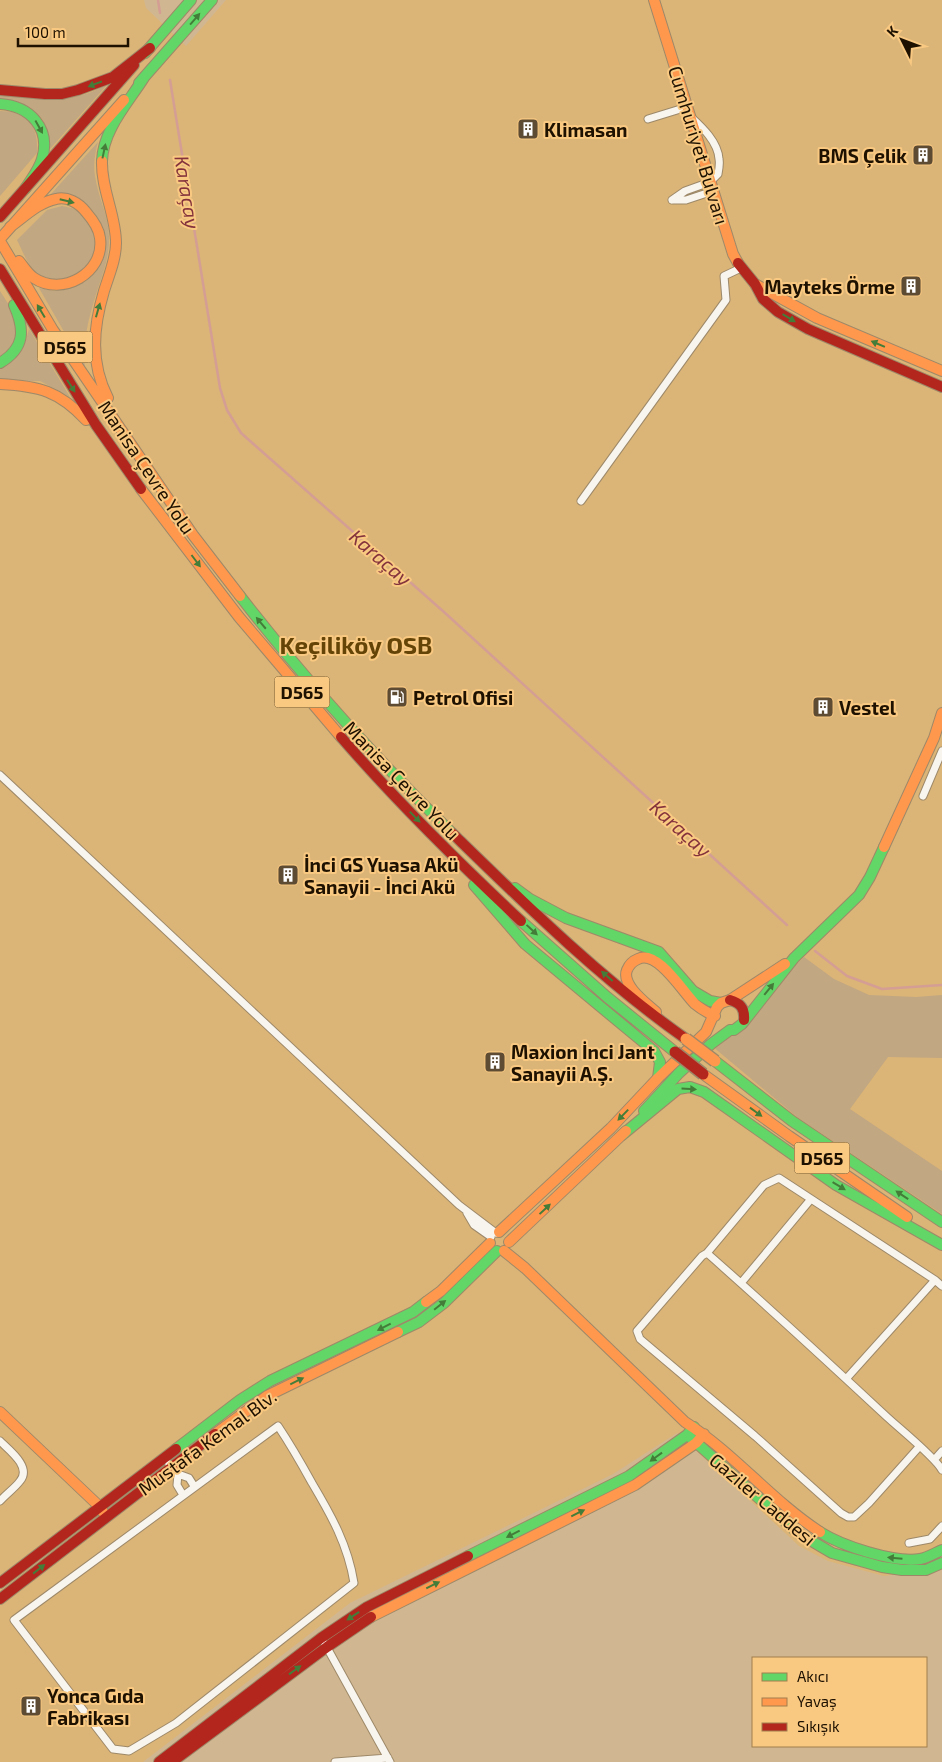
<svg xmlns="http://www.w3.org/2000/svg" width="942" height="1762" font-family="'Exo 2',sans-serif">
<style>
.built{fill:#dbb477}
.green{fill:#c1a782}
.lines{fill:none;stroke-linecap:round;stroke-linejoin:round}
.stream{stroke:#d49e94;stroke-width:2.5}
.street-casing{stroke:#9d8969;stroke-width:9}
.fast-casing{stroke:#9d8969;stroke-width:12}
.slow-casing{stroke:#9d8969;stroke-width:12}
.jam-casing{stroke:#9d8969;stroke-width:12}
.street{stroke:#f8f4ee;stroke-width:7}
.fast{stroke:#63d668;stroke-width:10}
.slow{stroke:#ff974d;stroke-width:10}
.jam{stroke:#b3261e;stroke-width:10}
.slow-bridge-casing{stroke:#9d8969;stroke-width:14;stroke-linecap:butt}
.jam-bridge-casing{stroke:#9d8969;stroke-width:14;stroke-linecap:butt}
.slow-bridge{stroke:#ff974d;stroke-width:11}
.jam-bridge{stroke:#b3261e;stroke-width:11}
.oneway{fill:#447d39}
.labels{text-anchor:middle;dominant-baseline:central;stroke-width:4;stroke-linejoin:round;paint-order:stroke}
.shield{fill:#f9c982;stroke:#604827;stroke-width:1}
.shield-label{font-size:18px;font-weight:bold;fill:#1e1100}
.poi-label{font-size:19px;font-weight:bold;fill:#1e1100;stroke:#f9c982;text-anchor:start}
.street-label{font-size:19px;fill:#1e1100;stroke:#f9c982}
.water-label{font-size:20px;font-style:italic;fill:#84333c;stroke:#f9c982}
.district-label{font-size:24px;font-weight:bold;fill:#654407;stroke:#f9c982}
</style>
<rect width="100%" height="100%" fill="#d1b791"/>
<path class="built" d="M0,0H144L146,8L186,46L226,0H942V1546L917,1572L884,1576L828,1561L799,1546L677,1433L613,1474L350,1603L143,1762H0Z"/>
<path class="green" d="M107,85L50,149C48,110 33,109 0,100V95L67,99L89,93Z
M0,111C27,111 39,126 37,153L0,196Z
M98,142C95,153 93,165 95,176C98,198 110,218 109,240C109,256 104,271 99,285C90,313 82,339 85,368L39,288L55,291L85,282L103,228C90,199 80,202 51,194Z
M62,206C67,207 73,208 77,210C96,223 103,249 86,267C73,280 47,286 34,271C27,263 22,250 17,240L47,210Z
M0,291L14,313L19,327L12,349L0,359Z
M29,329L70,397L40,381H0V368L26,340Z
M804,957L834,979L869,995L916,997L942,995V1058L888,1057L850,1109L942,1171V1214L797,1117L712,1046L738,1033L774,985Z"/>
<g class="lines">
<path class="stream" d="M158,0L160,13
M170,80L220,388L227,410L241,433L444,612L787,925
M815,951L847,976L882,989L942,985"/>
<g class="street-casing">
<path id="street" d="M648,119L687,107
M672,200L685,191L710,182L718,174C719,169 720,164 719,159C718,142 702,127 691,117
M672,200H686L713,191
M581,501L726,300L724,276L741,268
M0,775L459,1205L496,1233
M923,796L942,751
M467,1213L474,1225L491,1237
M707,1253L764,1185L779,1178L935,1280
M741,1283L811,1199
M846,1379L935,1280L942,1286
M278,1426C290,1444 301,1463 312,1483C331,1515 348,1545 354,1583L176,1723L129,1751L113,1749L14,1620Z
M0,1441C9,1450 32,1467 20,1481C15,1488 6,1494 0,1501
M919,1447L869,1503L854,1517H848L841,1513L755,1436L640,1339L637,1331L702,1256L707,1253C768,1307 828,1362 887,1417C900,1429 935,1457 942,1470
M934,1460L942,1451
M169,1464L178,1474L189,1478L194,1486
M178,1474L177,1485L183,1495
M909,1543L930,1539L942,1526
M325,1644L390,1762
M335,1762L388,1758"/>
</g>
<g class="fast-casing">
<path id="fast" d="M145,53L191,0
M139,83L212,0
M0,104C30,106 51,128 42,159C39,170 31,179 25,189
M102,161C103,129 129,102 145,76
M0,363C25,348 25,330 14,305
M240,596C305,680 376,759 452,833
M474,885L525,944L654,1051L660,1062L658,1078
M515,888L530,899L566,918L659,952L693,991L710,1001L721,1003
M521,921L607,997L675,1052
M715,1061L792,1121L942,1222
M644,1111L679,1073L711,1044L730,1030H734L742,1024L794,958L859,895L870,877L884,847
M622,1135L678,1089L690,1087L704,1092L836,1185L942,1245
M398,1332L419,1322L444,1303L497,1251
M691,1438L798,1533L832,1553L882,1567L902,1570H926L942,1563
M176,1449L240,1400L270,1381L413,1312L426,1302
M820,1532C842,1546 894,1563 920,1559C927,1558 935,1553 942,1550
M468,1556L629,1476L687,1435L694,1427"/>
</g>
<g class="slow-casing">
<path id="slow" d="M654,0L733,254L738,263
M102,161C101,189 116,215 116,243C116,259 109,275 104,291C93,328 90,363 108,398
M10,227C24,217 39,202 56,199C67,196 79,203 86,212C93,220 99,228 100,238C105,273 62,297 34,278C28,274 24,267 19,261
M0,239L124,100
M0,241L53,330L193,535L240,596
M755,284L817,318L942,371
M0,384C39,386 59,391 86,420
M141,489L239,617L341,737
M884,847L934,738L942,713
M656,1012C646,1003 621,985 627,970C629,965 633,961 638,959C657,949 683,992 695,1004C701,1009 708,1013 715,1016
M703,1074L789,1136L907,1217
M499,1232L611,1128L658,1078L706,1032L717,1007L721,1003L730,1000L785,964
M509,1242L626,1131
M504,1251L525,1268L685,1422C734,1453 771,1500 820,1532
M426,1302L441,1291L490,1243
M0,1412L99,1506L103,1512
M215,1434L267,1396L398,1332
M371,1617L635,1485L696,1443L704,1434"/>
</g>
<g class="jam-casing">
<path id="jam" d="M0,90L45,94H62L78,90L113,77L150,48
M0,217L134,65
M738,263L755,284L763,299L778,312L808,329L942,387
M0,269L96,425L141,489
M341,737C397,802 458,862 521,921
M452,833C527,906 601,979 686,1039
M730,1000C741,1003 745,1009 744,1020
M0,1583L176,1449
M0,1599L215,1434
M159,1762L321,1638L367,1607L468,1556
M172,1762L327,1647L371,1617"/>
</g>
<use href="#street" class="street"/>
<use href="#fast" class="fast"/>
<use href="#slow" class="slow"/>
<use href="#jam" class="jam"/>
<g class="slow-bridge-casing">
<path id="slow-bridge" d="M686,1039L715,1061"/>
</g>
<g class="jam-bridge-casing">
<path id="jam-bridge" d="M675,1052L703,1074"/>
</g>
<use href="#slow-bridge" class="slow-bridge"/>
<use href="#jam-bridge" class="jam-bridge"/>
</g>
<defs><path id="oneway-solid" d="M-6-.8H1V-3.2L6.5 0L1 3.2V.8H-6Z" transform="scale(1.25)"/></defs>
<g class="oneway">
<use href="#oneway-solid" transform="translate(195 19) rotate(-49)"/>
<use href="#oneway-solid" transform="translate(95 84) rotate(159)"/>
<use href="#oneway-solid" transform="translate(39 127) rotate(61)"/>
<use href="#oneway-solid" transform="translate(104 151) rotate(-78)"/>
<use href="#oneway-solid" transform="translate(67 201) rotate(14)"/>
<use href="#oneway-solid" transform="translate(98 310) rotate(-74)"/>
<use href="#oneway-solid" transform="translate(41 311) rotate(-121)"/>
<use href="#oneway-solid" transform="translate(789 318) rotate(31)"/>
<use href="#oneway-solid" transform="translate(878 344) rotate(-157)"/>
<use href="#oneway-solid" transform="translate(71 386) rotate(57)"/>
<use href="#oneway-solid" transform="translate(196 561) rotate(53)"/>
<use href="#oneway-solid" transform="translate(261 623) rotate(-130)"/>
<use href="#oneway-solid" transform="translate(415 817) rotate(46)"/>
<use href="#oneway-solid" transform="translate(532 930) rotate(43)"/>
<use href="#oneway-solid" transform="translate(607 976) rotate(-139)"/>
<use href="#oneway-solid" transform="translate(769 989) rotate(-51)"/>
<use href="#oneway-solid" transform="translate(689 1089) rotate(3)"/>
<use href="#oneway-solid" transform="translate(756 1112) rotate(36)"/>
<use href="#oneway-solid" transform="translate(623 1115) rotate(134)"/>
<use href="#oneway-solid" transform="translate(839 1186) rotate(31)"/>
<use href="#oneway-solid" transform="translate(902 1195) rotate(-146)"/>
<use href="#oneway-solid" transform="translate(545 1209) rotate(-43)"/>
<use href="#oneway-solid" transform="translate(440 1305) rotate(-39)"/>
<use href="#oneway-solid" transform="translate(384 1327) rotate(153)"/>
<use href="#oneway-solid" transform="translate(297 1381) rotate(-26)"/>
<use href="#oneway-solid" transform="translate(656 1457) rotate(144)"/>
<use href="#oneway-solid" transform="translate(578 1513) rotate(-26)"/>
<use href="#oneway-solid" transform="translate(513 1534) rotate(153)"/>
<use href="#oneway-solid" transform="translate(895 1558) rotate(-175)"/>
<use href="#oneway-solid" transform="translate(39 1569) rotate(-38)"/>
<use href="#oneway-solid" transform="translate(433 1585) rotate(-26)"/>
<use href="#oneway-solid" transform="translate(353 1616) rotate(146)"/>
<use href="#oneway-solid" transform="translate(295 1670) rotate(-36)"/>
</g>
<defs>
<g id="building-square" transform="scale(1.125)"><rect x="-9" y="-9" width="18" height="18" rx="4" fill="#5d4b33" stroke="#f9c982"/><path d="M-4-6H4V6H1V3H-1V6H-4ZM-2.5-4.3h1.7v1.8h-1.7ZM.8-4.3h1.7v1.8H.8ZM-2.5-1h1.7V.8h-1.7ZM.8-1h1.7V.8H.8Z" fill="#fff"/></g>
<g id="fuel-square" transform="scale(1.125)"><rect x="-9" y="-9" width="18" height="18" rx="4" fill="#5d4b33" stroke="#f9c982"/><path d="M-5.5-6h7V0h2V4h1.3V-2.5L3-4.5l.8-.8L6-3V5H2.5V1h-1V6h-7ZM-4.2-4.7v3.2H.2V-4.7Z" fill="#fff"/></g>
</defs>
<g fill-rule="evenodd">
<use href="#building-square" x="528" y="129"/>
<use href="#building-square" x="923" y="155"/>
<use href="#building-square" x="911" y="286"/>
<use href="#fuel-square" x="397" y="697"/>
<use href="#building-square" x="823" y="707"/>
<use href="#building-square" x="288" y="875"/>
<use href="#building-square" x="495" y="1062"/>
<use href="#building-square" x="31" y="1706"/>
</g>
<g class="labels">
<g class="shield">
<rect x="37.5" y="331.5" width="55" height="31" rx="4"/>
<rect x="274.5" y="676.5" width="55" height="31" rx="4"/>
<rect x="794.5" y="1142.5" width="55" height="31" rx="4"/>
</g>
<g class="shield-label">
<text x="65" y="347">D565</text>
<text x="302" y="692">D565</text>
<text x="822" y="1158">D565</text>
</g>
<g class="poi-label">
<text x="544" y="129">Klimasan</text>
<text x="907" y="155" text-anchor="end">BMS Çelik</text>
<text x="895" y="286" text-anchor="end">Mayteks Örme</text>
<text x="413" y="697">Petrol Ofisi</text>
<text x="839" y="707">Vestel</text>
<text x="304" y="864">İnci GS Yuasa Akü<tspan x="304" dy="22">Sanayii - İnci Akü</tspan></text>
<text x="511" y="1051">Maxion İnci Jant<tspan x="511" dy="22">Sanayii A.Ş.</tspan></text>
<text x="47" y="1695">Yonca Gıda<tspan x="47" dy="22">Fabrikası</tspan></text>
</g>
<g class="street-label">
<text transform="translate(699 145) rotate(73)">Cumhuriyet Bulvarı</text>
<text transform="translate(147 467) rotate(56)">Manisa Çevre Yolu</text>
<text transform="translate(402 780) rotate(46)">Manisa Çevre Yolu</text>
<text transform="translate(207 1442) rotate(-36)">Mustafa Kemal Blv.</text>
<text transform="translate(763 1499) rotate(40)">Gaziler Caddesi</text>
</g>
<g class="water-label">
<text transform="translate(188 192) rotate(81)">Karaçay</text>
<text transform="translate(381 557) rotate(41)">Karaçay</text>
<text transform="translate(681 828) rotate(42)">Karaçay</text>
</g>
<g class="district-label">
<text x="356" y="644">Keçiliköy OSB</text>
</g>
</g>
<rect x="752" y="1657" width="175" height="90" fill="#f9c982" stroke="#a17f4e"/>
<rect x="762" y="1673" width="25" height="8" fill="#63d668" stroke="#a17f4e"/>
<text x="797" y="1682" font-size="15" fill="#1e1100">Akıcı</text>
<rect x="762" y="1698" width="25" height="8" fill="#ff974d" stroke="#a17f4e"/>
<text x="797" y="1707" font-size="15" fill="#1e1100">Yavaş</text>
<rect x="762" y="1723" width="25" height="8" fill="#b3261e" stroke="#a17f4e"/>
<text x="797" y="1732" font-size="15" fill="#1e1100">Sıkışık</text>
<g transform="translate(902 40) rotate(312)" stroke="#f9c982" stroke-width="4" paint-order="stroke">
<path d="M0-4L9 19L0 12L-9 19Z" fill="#1e1100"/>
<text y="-8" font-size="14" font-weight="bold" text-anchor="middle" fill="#1e1100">K</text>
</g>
<path d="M18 38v8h110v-8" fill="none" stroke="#1e1100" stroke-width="2.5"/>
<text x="25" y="38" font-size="15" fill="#1e1100" stroke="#f9c982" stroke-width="4" paint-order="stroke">100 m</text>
</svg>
